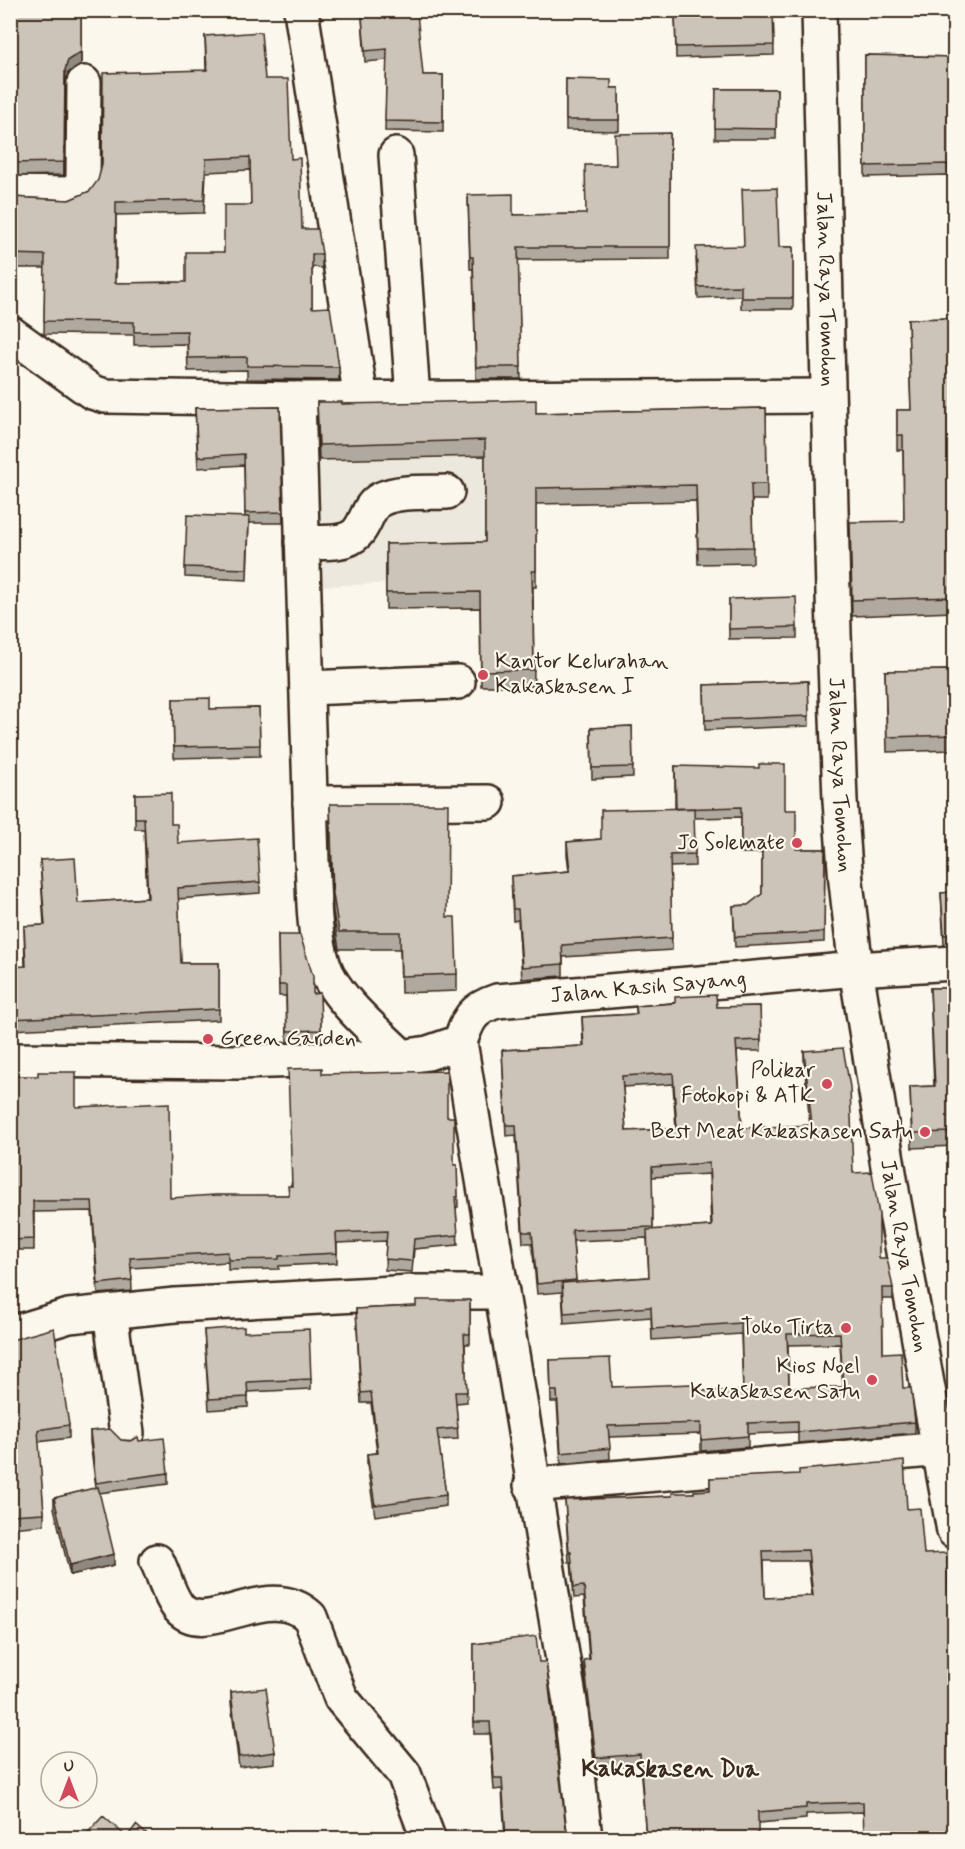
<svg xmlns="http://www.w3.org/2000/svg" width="965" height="1849" font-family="Mynerve,sans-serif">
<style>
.built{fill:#ede8dd}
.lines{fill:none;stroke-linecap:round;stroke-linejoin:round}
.minor-casing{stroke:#3b2a1e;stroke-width:38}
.highway-casing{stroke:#3b2a1e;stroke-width:38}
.minor{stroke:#fbf7ec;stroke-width:33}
.highway{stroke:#fbf7ec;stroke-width:33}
.wall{fill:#afa99f;stroke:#3b2a1e;stroke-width:1.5;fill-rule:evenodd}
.shaded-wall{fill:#8f8982;stroke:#3b2a1e;stroke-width:1.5}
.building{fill:#ccc4b9;stroke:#3b2a1e;stroke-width:1.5;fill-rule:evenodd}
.poi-dot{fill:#d1495b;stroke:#fbf7ec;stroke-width:2}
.labels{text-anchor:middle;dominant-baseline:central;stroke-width:4.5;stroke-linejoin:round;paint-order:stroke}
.street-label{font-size:22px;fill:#3b2a1e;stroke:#fbf7ec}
.poi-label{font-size:22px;fill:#3b2a1e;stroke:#fbf7ec;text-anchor:end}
.neighbourhood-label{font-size:24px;font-weight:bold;fill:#3b2a1e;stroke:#fbf7ec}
</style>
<rect width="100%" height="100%" fill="#fbf7ec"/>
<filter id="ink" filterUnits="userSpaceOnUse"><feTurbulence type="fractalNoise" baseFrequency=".0167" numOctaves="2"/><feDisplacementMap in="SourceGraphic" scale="12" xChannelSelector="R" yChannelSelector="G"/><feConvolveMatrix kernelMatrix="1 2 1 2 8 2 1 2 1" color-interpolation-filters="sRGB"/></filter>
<g filter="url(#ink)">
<path class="built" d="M510,432L517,601L460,581L320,586L314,440Z"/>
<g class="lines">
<g class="minor-casing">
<g id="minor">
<path d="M301,10L361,399"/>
<path d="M396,155L413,398"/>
<path d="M10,193L69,194L80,188L83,178L84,83"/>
<path d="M10,333L92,392L105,396L298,399L826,396"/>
<path d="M298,399L312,862C314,895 313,931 323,963C333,997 377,1032 402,1057L428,1053L460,1042"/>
<path d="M302,542C318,542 345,546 357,533C367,523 367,506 381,499C400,490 427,493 447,492"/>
<path d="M307,688L458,682"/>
<path d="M310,803L488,802"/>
<path d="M10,1060L237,1062L402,1057"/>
<path d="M110,1312L127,1433"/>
<path d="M10,1334L69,1316L175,1305L412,1292H502"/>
<path d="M531,1485L954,1448"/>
<path d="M157,1561C164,1575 169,1596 179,1608C207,1640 268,1577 310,1617L341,1698L404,1774L428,1838"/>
<path id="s1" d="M585,1838L570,1702L460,1042C468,1019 472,1009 497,1001L856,969L954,963"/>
</g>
</g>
<g class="highway-casing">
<g id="highway">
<path id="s2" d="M819,10L834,634L840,801L846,882L856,969L893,1197L954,1531"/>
</g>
</g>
<use href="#minor" class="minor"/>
<use href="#highway" class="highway"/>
</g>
<path class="wall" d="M10,10H81V65L68,73L65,83L64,175L10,176Z
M675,10H773L774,55L676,58Z
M362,17L423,75H443V132L385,131L387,60L365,62Z
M205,36L265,79L291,159L302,229L322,254V268L312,267V308L339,367V380L247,379V370L188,371L187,344L134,345V335L44,334L45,268H10V197L69,200L90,191L206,70ZM250,170L251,205L224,252L186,282L116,283V215L204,213L206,172Z
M865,55L954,57V184H949L948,175L865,177Z
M566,79L611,88H619V131L566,130Z
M716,89H777L776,139H715Z
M670,133V259L518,260L521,379H476L473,269H470L468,195L513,215L586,214L615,165Z
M779,247H793V309H741V296L698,298L696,258Z
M954,318V612L852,616L850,538L904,521L903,450H897V410H911L908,319Z
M317,402L342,404L536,413L766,408L767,500H752L753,563L698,564L696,501L536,504V587H533L534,686H481L480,608L386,609V544L485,542V456L319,460Z
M280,407L283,523H249L247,580L185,577V567L245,517L244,465L198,468L195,408Z
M729,599L797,627V638L729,639Z
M954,670V750L887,752L885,671Z
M808,681L809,726L705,730L704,685Z
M173,699L210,709L259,708L260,756L174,758Z
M632,726L633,777L592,779L591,728Z
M675,766L785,810L796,849H825L824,942L735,947L733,906L748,905L762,894V853H741V817L694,818L695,866L670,867L672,950L563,957V976L522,979L518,920L513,921L511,876L569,871L567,854V842L601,839L675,809Z
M135,794L171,824L178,843L260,882V893L178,899L181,963H219V1020L11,1030L10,967H25L24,926L44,925L40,860L78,903L147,898L144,829H135Z
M330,804L447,917L457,974V991L401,993L400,949H339L333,911Z
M954,892V946L944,945L941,893Z
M278,935L313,994L320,993L321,1041L287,1042L286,996H279Z
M930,988H954V1146L912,1148L910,1087L934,1086Z
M636,1006L717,1007L760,1006L761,1051H737L742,1128L810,1126L804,1062V1051L853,1173L879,1258L893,1288V1299H882L883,1353L903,1388L915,1422V1433L798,1443V1432L748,1434V1447L701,1451V1434L609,1437L610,1459L561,1464L557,1402H551L550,1360L612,1387L692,1391H743L741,1334L652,1340L651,1317L564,1324L562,1292L537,1294L532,1243H523L516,1135L506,1136L502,1050L583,1046L582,1017L636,1014ZM673,1084L676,1129L626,1131L623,1087ZM709,1174L711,1226L653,1230L652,1177ZM647,1238L649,1277L576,1282L573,1241ZM840,1344L843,1387L792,1388L789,1385L788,1345Z
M322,1074L447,1117L454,1165H457L458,1207H456L458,1245L414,1249L412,1272L385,1270L386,1241L337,1243V1263L279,1266V1269L228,1270V1262L131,1268L132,1291L98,1294L92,1211L34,1212V1250H10V1076L76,1107L170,1198L288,1195Z
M470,1300V1344H465L467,1402L456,1403L458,1439L438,1440L446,1495V1506L375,1516L367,1465V1454L377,1453L371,1403H361L356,1309L416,1306Z
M204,1330L244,1332L311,1379V1389L248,1392V1407L209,1410Z
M10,1339L69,1425V1438L38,1442L44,1513V1525L10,1528Z
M90,1431L121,1440L139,1441L168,1473V1484L99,1493L114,1565L70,1575L54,1508V1498L96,1488L90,1442Z
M710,1478L907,1509L924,1554L949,1607H954V1782H949L950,1828L954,1839L863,1812L806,1814V1819L758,1823L646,1838L640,1765L596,1769L584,1670V1660L589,1659L584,1597L574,1598L571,1562H569L565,1500L672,1496L694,1493L710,1490ZM764,1561H808L812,1596L765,1598Z
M474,1644L539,1662L566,1828L572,1839H505L502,1789L494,1790L490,1734H474Z
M231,1692L275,1752V1763L239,1767L231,1703Z"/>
<path class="shaded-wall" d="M81,10V65L68,73L65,83L64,175L65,70Z
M114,1554V1565L70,1575V1565Z"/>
<path class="building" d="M10,10H81V52L68,60L65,70L64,162L10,163Z
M675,10H773L774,45L676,47Z
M417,13L423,75H443V122L385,121L387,49L365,51L362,17Z
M261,32L265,79H288L291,159L300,158L302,229H318L322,254H312V308L330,307L339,367L247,366V357L188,358L187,331L134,332V322L44,321L45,255L10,254V197L69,200L90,191L98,180L102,165L103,73L207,70L205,36ZM250,157L251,205H224V252H186V282L115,283L116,202L204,200L206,159Z
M865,55L954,57V172L949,173L948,164L865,166Z
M566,79L611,80V88H619V120H566Z
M716,89H777L776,129L715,128Z
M670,133V247H518L521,367H476L473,257H470L468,195L513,194V215L586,214L585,165H616L615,134Z
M777,188L779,247H793V298H741V286L698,287L696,247L744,246L742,189Z
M954,318V597L852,600L850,522L904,521L903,435H897V410H911L908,319Z
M536,400V413L766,408L767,484H751L753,547L698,548L696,485L536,488V571H532L534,670L481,671L480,592L386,593V544L485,542V440L319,445L317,402H342V404Z
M280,407L283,512L245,513L244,454L198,457L195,408Z
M187,515L249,517L247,569L185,567Z
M796,597L797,627L729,629V599Z
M954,670V735L887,737L885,671Z
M808,681L809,716L705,720L704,685Z
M210,698V709L259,708L260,745L174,747L173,699Z
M632,726L633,767L592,768L591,728Z
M759,764H785V810H796V849H825L824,932L735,937L733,906L748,905L762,894V843H741V807L676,809L675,766L759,768Z
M171,793V824H177L178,843L257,838L260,882L178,888L181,963H219V1009L11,1019L10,967L26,966L24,926L45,925L40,860L75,858L78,903L148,898L144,818H135V794Z
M330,804H448L447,917H455L457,974L401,976L400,932H339L333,894Z
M694,808L695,854L670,855L672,938L562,945L563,964L522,967L518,909H513L511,876L570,871L567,842L601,839V810Z
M954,892V935H944L941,893Z
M278,935H300L313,976V994L320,993L321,1030L287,1031L286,985H279Z
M930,988H954V1132L912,1133L910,1087L935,1086Z
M716,995L717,1007L760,1006L761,1040L736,1041L742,1128L812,1125L804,1051L843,1048L850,1087L853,1173L872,1172L879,1215V1258H887L893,1288H882L883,1353L901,1352L903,1388H911L915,1422L798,1432V1421L748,1423V1436L701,1440V1423L608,1426L610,1448L561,1453L557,1391H551L550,1360L610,1358L612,1387L692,1384V1391H743L741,1323L652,1329L651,1307L564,1313L562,1283L649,1277L647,1230L712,1226L709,1163L652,1167L653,1227L572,1230L576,1280L537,1284L532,1232H523L516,1125H506L502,1050L584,1046L582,1017L637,1014L636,1006L675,1003V997ZM673,1073L677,1129L626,1131L622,1076ZM840,1333L843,1387L792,1388L789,1385L787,1334Z
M322,1068V1074L447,1071V1117H454V1165H457L458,1197H455L458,1235L414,1239L412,1261L385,1259L387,1231L336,1233L337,1253L279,1256V1259L228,1260V1252L130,1258L132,1280L98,1284L92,1201H33L34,1239L10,1240V1076H38V1072H76V1107L169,1103L170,1198L215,1195H289L288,1186H292L288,1069Z
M416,1300H470V1334H464L467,1392H455L458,1428L437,1430L446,1495L375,1505L367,1454L378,1453L371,1392L361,1393L356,1309L416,1306Z
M244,1327V1332L309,1329L311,1379L247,1382L248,1397L209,1399L204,1330Z
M54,1328L69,1425L38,1430L44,1513L10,1515V1339H15Z
M110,1429L121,1440L130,1441L138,1437L139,1441L164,1438L168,1473L96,1483L90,1431Z
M904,1461L907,1509L920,1508L924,1554L947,1553L949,1607H954V1771H948L950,1828H954V1839H864L863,1802L806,1804V1808L758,1812V1839H640L646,1838L640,1754L596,1758L584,1660L590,1659L584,1586L574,1587L571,1552H569L565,1500L672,1496V1493H694V1491L710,1490V1478L799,1474V1470ZM808,1550L813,1596L765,1598L763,1551Z
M98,1487L114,1554L70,1565L54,1498Z
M536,1636L539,1662H546L566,1828L572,1839H506L502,1778H494L490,1722H474V1644Z
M266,1688L275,1752L239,1757L231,1692Z
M103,1816L127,1837L136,1825L152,1839H82Z
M10,1833L44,1834V1839H10Z"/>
</g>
<g class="poi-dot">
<circle cx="483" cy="675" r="6"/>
<circle cx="797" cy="843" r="6"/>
<circle cx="208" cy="1039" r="6"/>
<circle cx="827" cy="1084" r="6"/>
<circle cx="925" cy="1132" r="6"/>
<circle cx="846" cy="1328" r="6"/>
<circle cx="872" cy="1380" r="6"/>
</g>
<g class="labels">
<g class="street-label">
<text stroke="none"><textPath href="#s2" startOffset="279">Jalan Raya Tomohon</textPath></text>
<text stroke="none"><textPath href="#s2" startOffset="765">Jalan Raya Tomohon</textPath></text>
<text stroke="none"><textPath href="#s1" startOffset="1016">Jalan Kasih Sayang</textPath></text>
<text stroke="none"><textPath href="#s2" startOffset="1251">Jalan Raya Tomohon</textPath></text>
</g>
<g class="poi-label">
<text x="495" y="662" text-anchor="start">Kantor Kelurahan<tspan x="495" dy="25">Kakaskasen I</tspan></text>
<text x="785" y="843">Jo Solemate</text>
<text x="220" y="1039" text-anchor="start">Green Garden</text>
<text x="815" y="1071">Polikar<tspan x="815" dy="25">Fotokopi &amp; ATK</tspan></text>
<text x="913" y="1132">Best Meat Kakaskasen Satu</text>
<text x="834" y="1328">Toko Tirta</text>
<text x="860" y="1367">Kios Noel<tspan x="860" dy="25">Kakaskasen Satu</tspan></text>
</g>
<g class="neighbourhood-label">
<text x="670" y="1769">Kakaskasen Dua</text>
</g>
</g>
<rect width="965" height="1849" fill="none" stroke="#fbf7ec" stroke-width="36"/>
<rect x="18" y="18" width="929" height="1813" fill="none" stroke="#3b2a1e" stroke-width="2" filter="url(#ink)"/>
<g transform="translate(69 1780)"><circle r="28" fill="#fbf7ec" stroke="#aea59a" stroke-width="1.5"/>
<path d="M0-4.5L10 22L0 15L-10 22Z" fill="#d1495b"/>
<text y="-9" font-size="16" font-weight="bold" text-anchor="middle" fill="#3b2a1e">U</text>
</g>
</svg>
